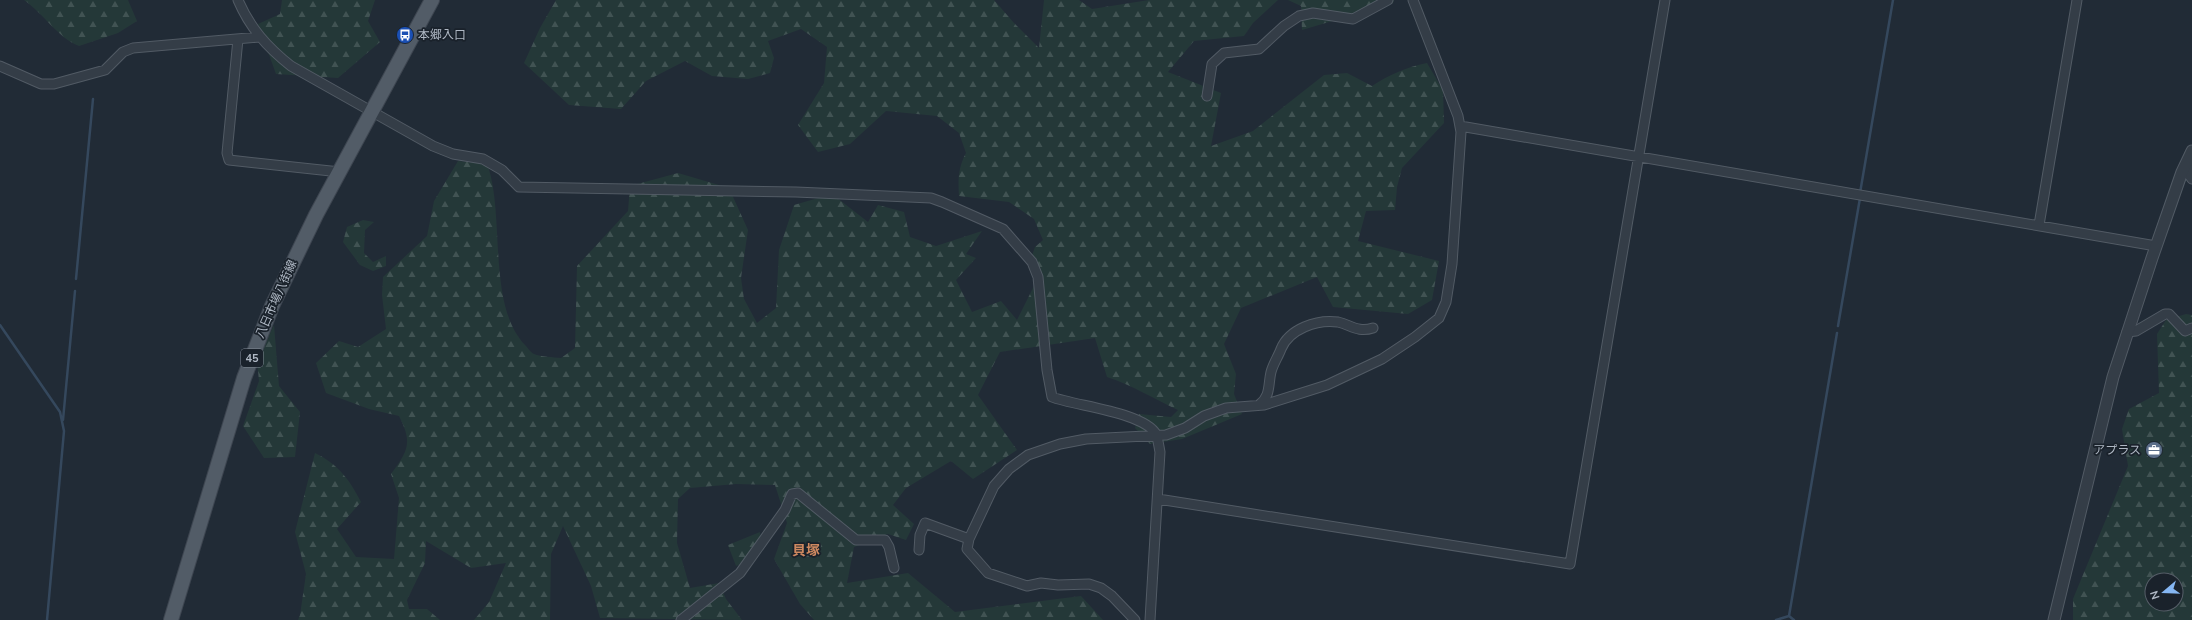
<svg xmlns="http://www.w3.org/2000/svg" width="2192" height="620" font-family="'Nunito Sans','Noto Sans JP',sans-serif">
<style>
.forest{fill:url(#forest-firs);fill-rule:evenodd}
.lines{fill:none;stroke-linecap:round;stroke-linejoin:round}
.stream{stroke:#35485d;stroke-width:2.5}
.minor-casing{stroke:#525b65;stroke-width:11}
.tertiary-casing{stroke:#525b65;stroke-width:13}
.primary-casing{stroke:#3e4651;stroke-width:16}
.minor{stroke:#343d47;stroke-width:9}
.tertiary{stroke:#343d47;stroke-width:11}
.primary{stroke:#525c67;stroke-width:14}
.labels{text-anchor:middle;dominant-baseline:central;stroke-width:3.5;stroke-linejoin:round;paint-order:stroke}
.shield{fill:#1a222b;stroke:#828b96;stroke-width:1}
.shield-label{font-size:11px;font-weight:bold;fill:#afb8c4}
.poi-label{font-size:12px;fill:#afb8c4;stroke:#1a222b;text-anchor:start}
.street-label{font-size:12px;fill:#afb8c4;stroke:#1a222b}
.quarter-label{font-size:14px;font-weight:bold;fill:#ce8960;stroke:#1a222b}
</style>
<defs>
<pattern id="forest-firs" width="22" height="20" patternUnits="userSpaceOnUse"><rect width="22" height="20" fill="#243838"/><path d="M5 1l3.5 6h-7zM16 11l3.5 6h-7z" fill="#415353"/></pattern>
</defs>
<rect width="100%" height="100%" fill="#212b36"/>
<path class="forest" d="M24,0H128L137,21L118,33L79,46C58,38 44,14 24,0Z
M282,0H375L368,21L380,42L338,78L276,74L258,24L280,14Z
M556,0H994L1014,23L1039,48L1044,0H1079L1092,9L1149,0H1278L1253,23L1244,36L1194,41L1168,72L1221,93L1211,146L1253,131L1324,75L1347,73L1372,86C1389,75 1406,67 1427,63L1443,90L1444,123L1402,168L1397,187L1395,210L1366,211L1358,241L1439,261L1432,300L1408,314L1333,307L1317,277L1241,308L1224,344L1236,374L1234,394L1242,414L1182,439L1150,444L1135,428L1139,414L1171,417L1178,410C1154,399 1132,385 1107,377L1095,338L1000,352L978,395L1017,450L973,479L951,461L906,488L893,505L914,524L906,540L888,534L854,547L847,583L908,573L955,612L1081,596L1103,620H814L800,604L774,559L787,523L775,485L736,484L690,488L678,499L677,543L690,588L719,583L726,599L742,620L600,618L591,586L563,526L551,554L550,620H474L489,602L506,563L471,568L426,541L425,563L407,600L409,609H427L440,620H298L300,615L306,574L295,532L315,453C339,465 349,479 361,502L337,529L356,557L394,559L399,498L391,474C408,451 413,443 399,416L369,409L326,393L316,363L339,341L358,347L386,329L382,295L383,277L427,236L434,201L458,161L478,163L488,166C505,218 487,305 525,345C528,348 531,353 534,354C541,357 553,357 561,358L575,348L577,266L628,211L630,186L678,173L729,188L748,230L741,278L744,299L757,323L776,308L779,250L794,205L832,194L868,222L878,205L904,212L910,237L936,246L982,231L966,254L976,258L956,280L972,312L1001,301L1017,320L1036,282L1029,264L1035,247L1043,240L1034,219L1009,202L959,196C958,180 958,168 966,153L959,133L937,116L886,111L850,144L818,152L798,125L824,83L827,47L801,29L768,41L774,58L770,73L748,79L712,76L685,61L646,81L621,109L569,105L524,63L540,28Z
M1288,0H1394L1393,3L1302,30L1301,6Z
M363,220L374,222L365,230L364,253L373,262L386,256V266L373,271L360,265L343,242L347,227Z
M2186,314L2192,315V620H2073V599L2128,466L2122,429L2129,409L2159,393L2157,334L2166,320ZM2152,580H2176V604H2152Z
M274,325L279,386L300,412L295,457L264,458L243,426L259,381L257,361Z
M760,532L762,551L755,558L736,566L728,545Z"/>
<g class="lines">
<path class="stream" d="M1860,193L1893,0
M76,279L93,99
M0,325L60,412L64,431L47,620
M1838,326L1860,198
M63,420L75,291
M1789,616L1837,333
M1789,616L1794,620
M1776,620L1789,616"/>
<g class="minor-casing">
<path id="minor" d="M238,0C250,28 267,47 291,66L433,146L453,154L483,159L502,170L519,187L796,192L931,198L942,202L1003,229L1032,262L1038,277L1047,370L1052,397C1075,406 1143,412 1156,434C1158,439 1159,447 1160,452L1150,620
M238,39L227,153L229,160L340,172
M0,66L41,84H54L105,70L123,52L133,48L260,37
M1207,96L1212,64L1224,53L1259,49L1284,26L1299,16L1313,13L1353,19L1388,0
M1460,126L2156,246
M2189,159V175L2192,179
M2039,225L2077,0
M2127,332L2136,331L2165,314H2169L2185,331L2192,328
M1259,405C1271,396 1268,384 1271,372C1273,364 1278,357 1281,349C1289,329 1317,319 1338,322C1351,325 1358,333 1373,328
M1158,499L1570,564L1665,0
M919,550L920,535L925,523L969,539
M681,620L740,573L785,510L792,494L798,493L856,540H885L889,547L894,568
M1135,620L1112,596L1101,588L1089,584L1058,585L1041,583L1027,586L988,573L967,549L969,539L994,486L1009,469L1028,455L1060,444L1086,439L1166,435L1185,428L1204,416L1226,408L1264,405L1327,385L1382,359L1415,337L1439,318L1446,302L1452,264L1461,132L1458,116L1413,0"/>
</g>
<g class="tertiary-casing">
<path id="tertiary" d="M2054,620L2113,377L2152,258L2182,172L2192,151"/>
</g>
<g class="primary-casing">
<path id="primary" d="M171,620L244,378L272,306L316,215L432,0"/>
</g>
<use href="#minor" class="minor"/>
<use href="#tertiary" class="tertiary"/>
<use href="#primary" class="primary"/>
</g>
<defs>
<g id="bus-disc" transform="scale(0.9)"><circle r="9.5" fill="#1a4fb4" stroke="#1a222b"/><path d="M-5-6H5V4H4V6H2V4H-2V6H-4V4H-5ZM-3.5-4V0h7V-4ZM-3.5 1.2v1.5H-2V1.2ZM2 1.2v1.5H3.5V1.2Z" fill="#fff"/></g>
<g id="office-disc" transform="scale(0.9)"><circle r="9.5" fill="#5c6f8a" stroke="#1a222b"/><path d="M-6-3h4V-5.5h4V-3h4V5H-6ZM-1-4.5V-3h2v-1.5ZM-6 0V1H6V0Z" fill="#fff"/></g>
</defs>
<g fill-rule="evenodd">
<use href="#bus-disc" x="405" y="35"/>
<use href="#office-disc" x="2154" y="450"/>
</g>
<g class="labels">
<rect class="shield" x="241" y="349" width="22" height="18" rx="3"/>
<g class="shield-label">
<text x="252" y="358">45</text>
</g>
<g class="poi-label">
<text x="418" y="35">本郷入口</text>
<text x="2141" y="450" text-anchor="end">アプラス</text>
</g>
<g class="street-label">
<text transform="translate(276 299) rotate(-66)">八日市場八街線</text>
</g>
<g class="quarter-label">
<text x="806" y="550">貝塚</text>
</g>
</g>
<g transform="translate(2164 592) rotate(251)"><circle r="19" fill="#1a222b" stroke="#565e68"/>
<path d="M0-3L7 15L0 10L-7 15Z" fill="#85b6f2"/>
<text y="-6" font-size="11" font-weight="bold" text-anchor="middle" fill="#afb8c4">N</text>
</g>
</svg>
